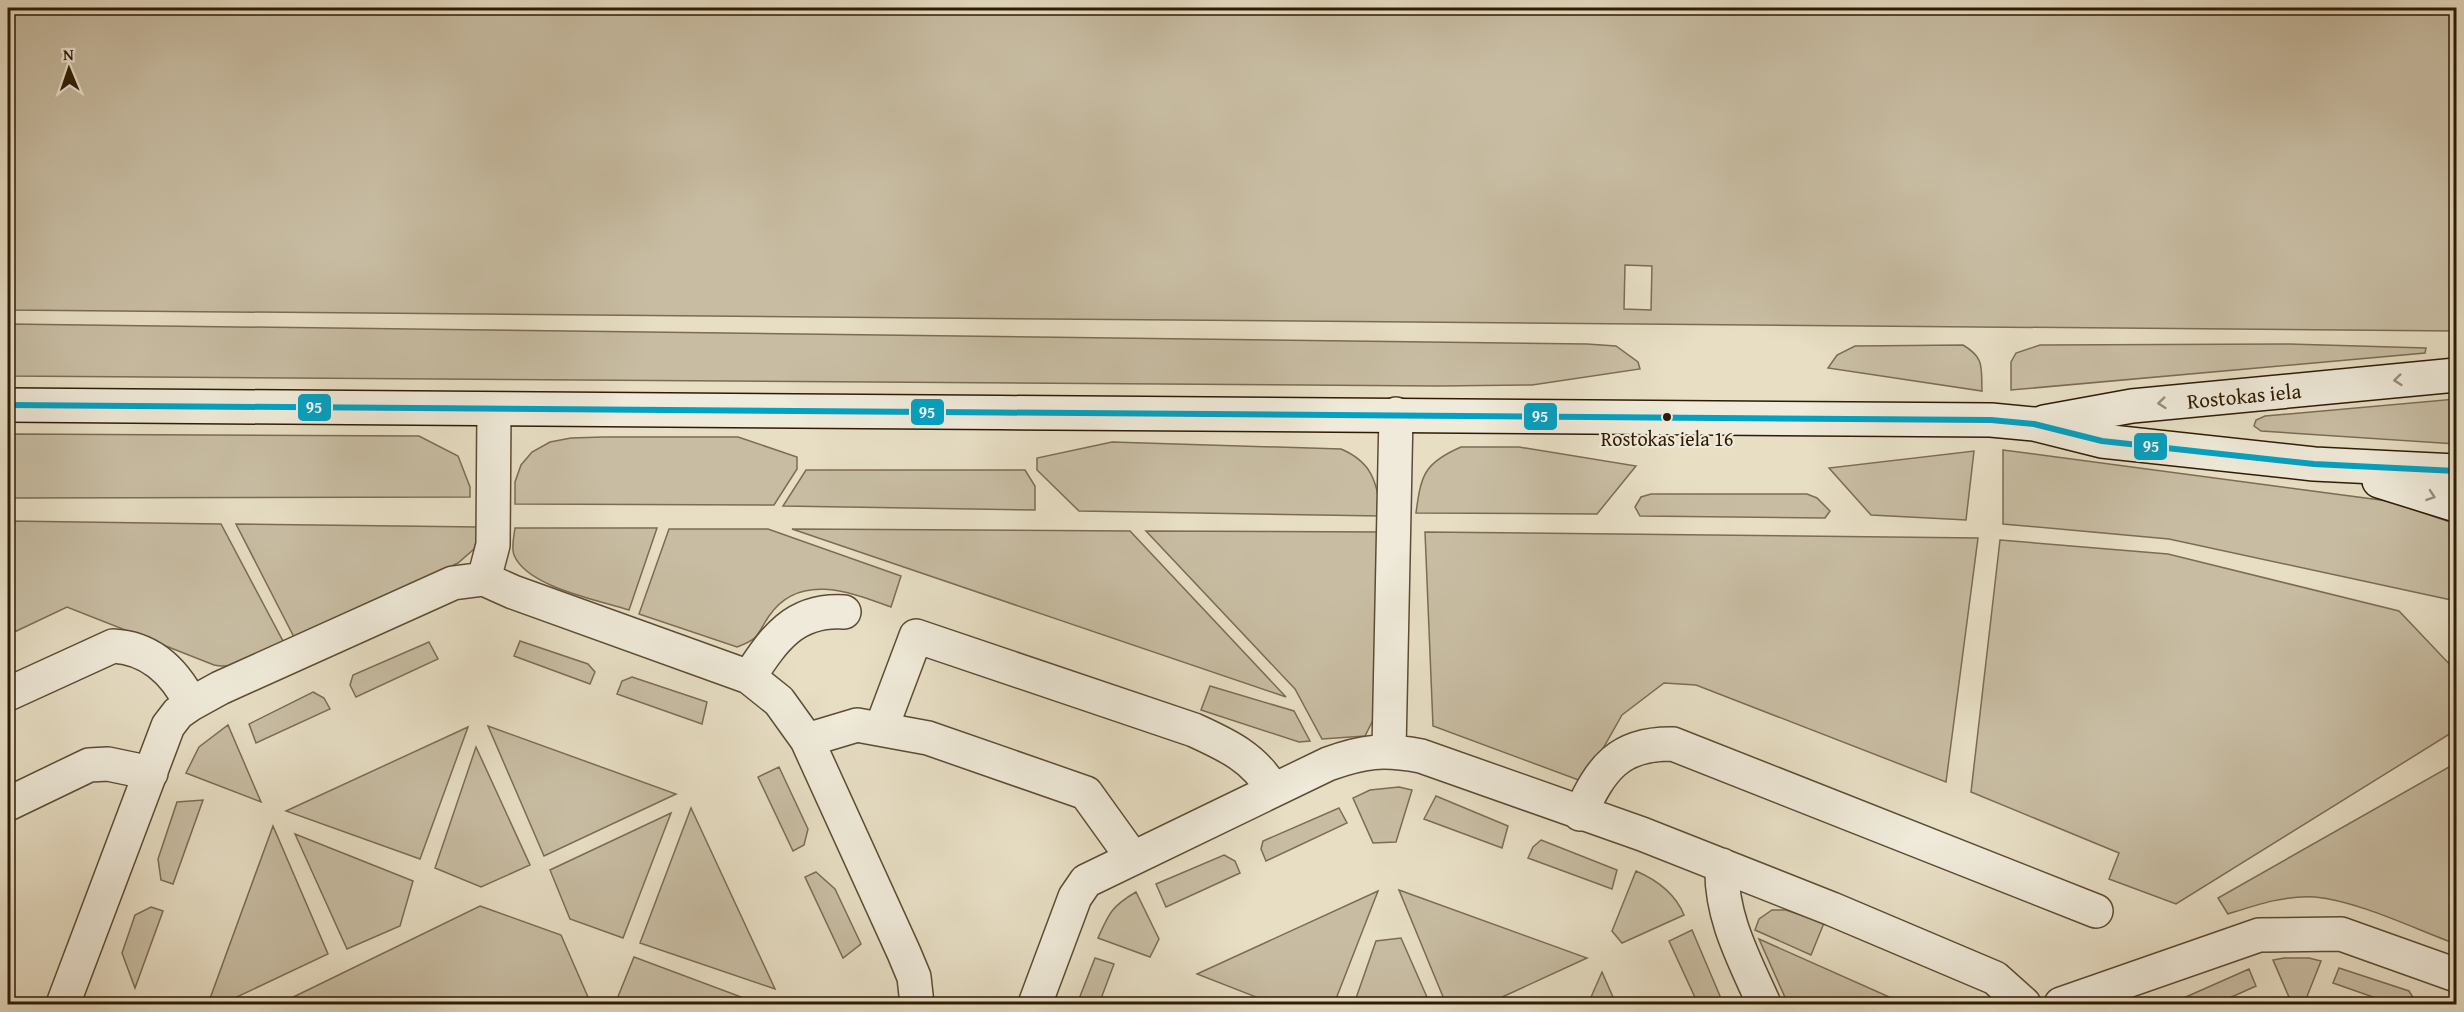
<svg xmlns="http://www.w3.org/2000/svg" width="2464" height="1012" font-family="'Gentium Book Plus',serif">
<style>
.green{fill:#c8bda3;stroke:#7c6c54;stroke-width:1.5;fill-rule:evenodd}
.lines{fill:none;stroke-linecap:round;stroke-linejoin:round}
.street-casing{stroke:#5d4c34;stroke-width:36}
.secondary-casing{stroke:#2f1b04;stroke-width:36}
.street{stroke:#efead9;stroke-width:33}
.secondary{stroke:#efead9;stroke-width:33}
.bus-1-casing{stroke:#efead9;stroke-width:10}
.bus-1{stroke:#02a2c4;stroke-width:6}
.oneway{stroke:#998d79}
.bus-dot{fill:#2f1b04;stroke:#efead9;stroke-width:2}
.labels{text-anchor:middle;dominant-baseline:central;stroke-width:4.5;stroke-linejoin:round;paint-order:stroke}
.bus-label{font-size:20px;fill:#2f1b04;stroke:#efead9}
.street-label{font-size:21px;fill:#2f1b04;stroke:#efead9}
.line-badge{stroke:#efead9;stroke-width:2}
.badge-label{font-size:16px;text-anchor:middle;font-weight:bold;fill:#fff}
</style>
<rect width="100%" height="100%" fill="#e7dec4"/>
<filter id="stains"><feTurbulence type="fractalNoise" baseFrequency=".00333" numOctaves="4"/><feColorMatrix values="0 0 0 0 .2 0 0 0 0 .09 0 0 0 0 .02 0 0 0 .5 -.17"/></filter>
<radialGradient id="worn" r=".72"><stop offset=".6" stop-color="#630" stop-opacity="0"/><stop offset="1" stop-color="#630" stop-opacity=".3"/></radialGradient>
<path class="green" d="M8,8H2456V331L8,310ZM1625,265L1652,266L1651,310L1624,309Z
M8,324L1587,344L1616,346L1638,362L1640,369L1532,385L1438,386L8,376Z
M2289,344L2426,348L2425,353L2011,390V362L2016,353L2040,345Z
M1963,345C1985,358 1981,367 1982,391L1828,368L1837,355L1855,346Z
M2456,399V444L2261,431L2254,426L2256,420L2265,416Z
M8,434L419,436L458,456L470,487V497L8,498Z
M738,437L797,457V469L774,505L515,504V482L521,465L532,452L550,442L571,438L603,437Z
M1112,442L1341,449C1374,463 1376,483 1382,516L1079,511L1037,470V458Z
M1461,447H1519L1636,466L1597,514L1416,513C1421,475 1424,463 1461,447Z
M2003,450L2388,501L2456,524V601L2169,539L2003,524Z
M1974,451L1966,520L1871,515L1829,468Z
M806,470H1025L1035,486V510L783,506Z
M1651,494H1807L1817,498L1830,511L1825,518L1640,516L1635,507L1641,497Z
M8,521L221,524L284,643C262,653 238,670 214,665L67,607L8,635Z
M236,524L480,527L474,549L458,563L295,639Z
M515,528H657L629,610C598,600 527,587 514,555C511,548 514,536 515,528Z
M669,529H768L901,576L891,607C850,592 799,572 769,616C756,635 761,638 737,647L639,614Z
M792,529L1130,531L1286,697Z
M1146,531L1382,532L1373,720L1365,736L1322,739L1295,689Z
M1425,532L1978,538L1946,782L1696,685L1664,683L1622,715L1584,782L1433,726Z
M2000,540L2168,554L2399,611L2456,671V730L2176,904L2109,879L2119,853L1971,792Z
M520,641L588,664L595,672L590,684L514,656Z
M429,642L438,659L356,697L350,685L353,675Z
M632,677L707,702L702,724L617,694L622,681Z
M1210,686L1294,711L1310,741L1299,742L1201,710Z
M313,692L324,698L330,709L256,743L249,724Z
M228,725L261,802L186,773L199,747Z
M488,726L676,794L544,856Z
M468,727L420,859L286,811Z
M476,747L530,865L481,887L435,868Z
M2456,763V944C2415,929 2358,901 2315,897C2285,895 2256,905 2228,914L2218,898Z
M779,767L808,829L804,845L793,851L758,777Z
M1399,787L1412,790L1396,842L1373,843L1353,798L1370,790Z
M1436,796L1508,826L1502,848L1424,819Z
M203,800L173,884L161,880L158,859L177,802Z
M691,808L775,989L640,943Z
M1339,808L1347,823L1266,861L1261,849L1263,841Z
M671,813L623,938L570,919L550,870Z
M273,826L328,954L222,1004H208Z
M295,834L413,881L400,926L347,949Z
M1541,840L1617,870L1612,889L1528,858L1533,847Z
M1224,855L1235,861L1240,873L1166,907L1156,884Z
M1636,871C1657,880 1675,893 1684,915L1622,943L1612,931Z
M816,872L835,889L861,944L843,958L805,877Z
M1399,890L1587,958L1487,1004H1446Z
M1378,891L1334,1004H1274L1197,974Z
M1136,892L1159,939L1150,957L1098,938C1109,913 1112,906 1136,892Z
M480,906L561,935L591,1004H279Z
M151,907L163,911L135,988L122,953L135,915Z
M1772,910H1786L1824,923L1811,955L1755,930L1759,919Z
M1692,930L1720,996L1717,1004H1698L1669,941Z
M1401,938L1430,1004H1354L1376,941Z
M1759,939L1905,1004H1788Z
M634,957L752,1001L745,1004H615Z
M1095,958L1114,964L1099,1004H1077Z
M2284,958H2309L2321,961L2304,1004H2292L2273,960Z
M2339,968L2409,991L2414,999L2412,1004H2393L2333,983Z
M2249,969L2256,986L2216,1004H2170Z
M1602,972L1616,1004H1588Z"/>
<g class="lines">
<g class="street-casing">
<path id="street" d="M484,579L493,545L494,410
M749,677C774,639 794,609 844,612
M8,694L113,646C151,648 175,672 191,704
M881,729L916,636L1194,730C1227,745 1255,758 1273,790
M807,740L857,725L928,738L1086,793L1132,857
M1389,750L1396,414
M8,804L89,765L108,764L151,773
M1580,814C1601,769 1618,743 1673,744L2096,911
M1722,865C1720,916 1744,959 1764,1004
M63,1004L168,726L178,713L191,704L220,688L453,583L484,579L513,592L749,677L779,701L807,740L904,953L914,977L917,1004
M1035,1004L1075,897L1086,881L1328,764C1364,751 1383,749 1421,756L1642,834L1832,909L1995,978L2024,1004
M2061,1004L2259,935L2341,934L2456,975"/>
</g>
<g class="secondary-casing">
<g id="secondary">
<path d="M8,405C669,411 1330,414 1991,420L2034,424L2102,441L2314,464L2456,471"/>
<path id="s1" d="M2044,422L2132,406L2456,375"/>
<path d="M2379,481L2456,505"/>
</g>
</g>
<use href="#street" class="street"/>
<use href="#secondary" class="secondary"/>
<g class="bus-1-casing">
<path id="bus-1" d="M8,405C669,411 1330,414 1991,420L2034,424L2102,441L2314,464L2456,471"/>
</g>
<use href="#bus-1" class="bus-1"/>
</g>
<defs><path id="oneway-chevron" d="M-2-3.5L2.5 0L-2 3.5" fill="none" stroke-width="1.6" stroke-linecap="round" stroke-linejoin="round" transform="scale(1.5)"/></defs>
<g class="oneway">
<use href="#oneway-chevron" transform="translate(2398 380) rotate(174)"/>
<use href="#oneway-chevron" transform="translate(2162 403) rotate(174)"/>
<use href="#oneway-chevron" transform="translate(2431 496) rotate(19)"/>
</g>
<circle class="bus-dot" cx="1667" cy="417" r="5"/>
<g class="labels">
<g class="bus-label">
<text x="1667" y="438">Rostokas iela 16</text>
</g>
<g class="street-label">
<text stroke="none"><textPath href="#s1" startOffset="202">Rostokas iela</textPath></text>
</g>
</g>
<g class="line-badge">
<rect x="297" y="393" width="35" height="29" rx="6" fill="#02a2c4"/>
<rect x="910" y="398" width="35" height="28" rx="6" fill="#02a2c4"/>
<rect x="1523" y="402" width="35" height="29" rx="6" fill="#02a2c4"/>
<rect x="2133" y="432" width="35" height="29" rx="6" fill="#02a2c4"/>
</g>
<g class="badge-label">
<text x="314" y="413">95</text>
<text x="927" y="418">95</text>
<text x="1540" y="422">95</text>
<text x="2151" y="452">95</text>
</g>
<rect width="2464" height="1012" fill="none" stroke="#e7dec4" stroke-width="30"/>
<rect x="9" y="9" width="2446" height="994" fill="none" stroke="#2f1b04" stroke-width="3"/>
<rect x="15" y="15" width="2434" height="982" fill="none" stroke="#2f1b04" stroke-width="1.5"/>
<g transform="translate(69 69) rotate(358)" stroke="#efead9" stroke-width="4.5" paint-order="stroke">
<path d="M0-4.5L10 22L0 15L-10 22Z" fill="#2f1b04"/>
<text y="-9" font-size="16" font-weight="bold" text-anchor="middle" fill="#2f1b04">N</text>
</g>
<rect width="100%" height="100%" filter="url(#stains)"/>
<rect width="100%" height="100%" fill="url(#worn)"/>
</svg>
